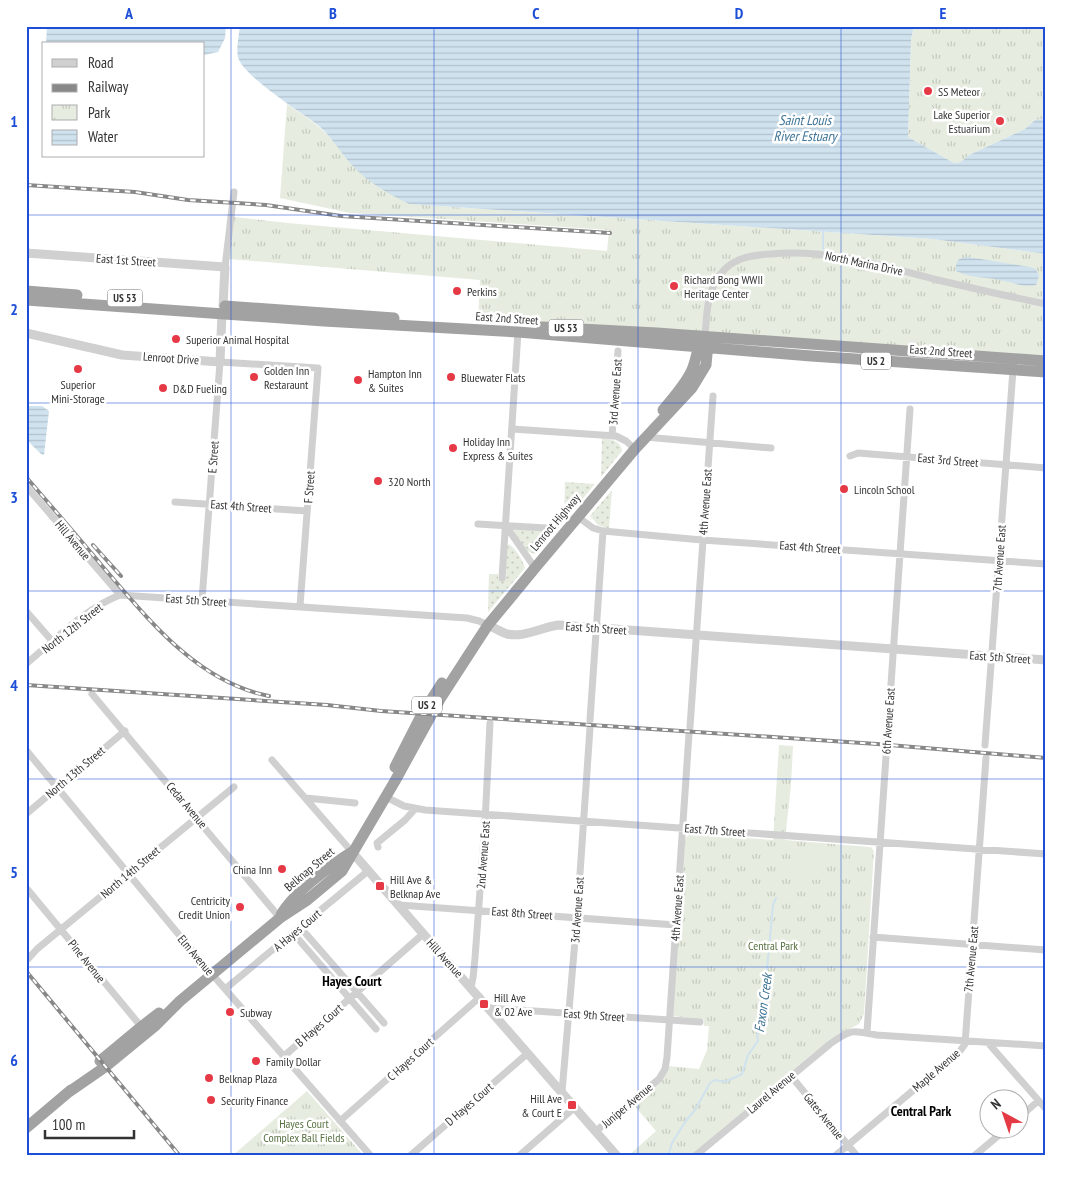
<svg xmlns="http://www.w3.org/2000/svg" width="1072" height="1182" font-family="'PT Sans Narrow',sans-serif">
<style>
.grass{fill:url(#grass-dots)}
.park{fill:url(#park-tufts)}
.garden{fill:#e6ecdf}
.water{fill:url(#water-rules)}
.lines{fill:none;stroke-linecap:round;stroke-linejoin:round}
.stream{stroke:#cfe2ee;stroke-width:2}
.minor{stroke:#d0d0d0;stroke-width:7}
.tertiary{stroke:#d0d0d0;stroke-width:9}
.trunk{stroke:#a2a2a2;stroke-width:11}
.rail-casing{stroke:#888;stroke-width:4}
.rail{stroke:#fff;stroke-width:2;stroke-dasharray:5.5;stroke-linecap:butt}
.grid{fill:none;stroke:#1d4ed8;stroke-width:1;stroke-opacity:0.55}
.poi-dot{fill:#e63946;stroke:#fff;stroke-width:2}
.labels{text-anchor:middle;dominant-baseline:central;stroke-width:5;stroke-linejoin:round;paint-order:stroke}
.shield{fill:#fff;stroke:#707070;stroke-width:1}
.shield-label{font-size:11px;font-weight:bold;fill:#333}
.poi-label{font-size:12px;fill:#333;stroke:#fff;text-anchor:start}
.street-label{font-size:12px;fill:#333;stroke:#fff}
.park-label{font-size:12px;fill:#56703f;stroke:#fff}
.water-label{font-size:14px;font-style:italic;fill:#3f7597;stroke:#fff}
.neighbourhood-label{font-size:14px;font-weight:bold;fill:#000;stroke:#fff}
.neatline{fill:none;stroke:#1d4ed8;stroke-width:2}
.grid-label{font-size:16px;text-anchor:middle;font-weight:bold;fill:#1d4ed8}
</style>
<defs>
<pattern id="grass-dots" width="8" height="8" patternUnits="userSpaceOnUse" patternTransform="scale(1.25)"><rect width="8" height="8" fill="#e6ecdf"/><path d="M2 2h.1M6 6h.1" fill="none" stroke="#c6cbc0" stroke-width="1.8" stroke-linecap="round"/></pattern>
<pattern id="park-tufts" width="24" height="20" patternUnits="userSpaceOnUse" patternTransform="scale(1.25)"><rect width="24" height="20" fill="#e6ecdf"/><path d="M3 7l-1-3M5 7V3M7 7l1-3M15 17l-1-3M17 17v-4M19 17l1-3" fill="none" stroke="#c6cbc0"/></pattern>
<pattern id="water-rules" width="6" height="5" patternUnits="userSpaceOnUse" patternTransform="scale(1.25)"><rect width="6" height="5" fill="#cfe2ee"/><path d="M0 2.5h6" fill="none" stroke="#b2c2cd"/></pattern>
</defs>
<rect width="100%" height="100%" fill="#fff"/>
<path class="grass" d="M602,438C612,439 621,441 622,451L601,477Z
M565,482L595,484L564,521Z
M612,490L609,529L598,525L590,516Z
M547,525L560,526L535,554L527,551L513,530Z
M508,544C516,548 522,559 525,568L488,612L489,574H498V579H504L506,547Z"/>
<path class="park" d="M914,26H1046V119L1035,120L1025,129L969,155L961,162L954,163L908,137L911,40Z
M287,104C305,116 322,127 336,144L409,204L933,239L1046,254V358L478,320L480,280L229,259L234,217L288,223L607,251L609,230L350,213L280,198Z
M779,745L793,746L791,785L785,840L869,847H871L874,851L864,1014L859,1024L840,1034L812,1054L690,1156H628L656,1131L632,1103L668,1066L699,1069L707,1050L709,1026H704V1020L672,1016L685,840L687,836L691,834L773,840Z
M307,1091L364,1156H232Z"/>
<path class="garden" d="M791,850L823,852L821,880L789,878Z"/>
<path class="water" d="M47,26H226L225,38L218,52L204,55V44H46Z
M240,26H914L911,40L908,137L954,163L961,162L969,155L1025,129L1035,120L1046,119V254L933,239L409,204C387,193 367,182 350,163C338,149 330,134 315,123C299,111 242,75 238,57C236,50 239,34 240,26Z
M968,257L1030,267L1036,269L1039,276L1036,285C1022,288 1013,282 1000,280C985,277 971,278 956,271V264L959,259Z
M26,406H42L49,411L44,455L41,454L26,439Z"/>
<g class="lines">
<path class="stream" d="M823,231V249
M668,1156L672,1143L685,1122L695,1110L710,1083L715,1080L725,1082L742,1074L748,1055L758,1041L757,1031L762,1022L773,905L776,898"/>
<path class="minor" d="M225,267L234,192
M705,337C707,313 706,288 725,269C737,257 754,255 770,254C830,248 885,267 942,281C976,289 1011,297 1046,304
M512,429L616,436L626,441L635,449
M612,436L618,351
M645,437L771,448
M850,456L858,453L1046,468
M26,486L120,595
M175,502L307,511
M578,517L593,528L603,531L702,540L1046,564
M478,524L546,528
M506,526L535,568
M502,578L518,332
M202,600L220,362L318,368L300,606
M26,611L53,642
M26,664C55,640 84,609 120,595L467,618L479,621L488,625
M92,694L280,918
M590,720L603,531
M690,727L713,396
M985,745L1013,370
M26,750L204,965L371,1156
M272,760L352,852
M386,797L404,806L425,810L1046,854
M306,798L355,803
M26,814L125,731
M378,847L377,843L405,820L415,809
M28,890L144,1030
M399,905L676,925
M300,927L384,1023
M293,933L376,1029
M873,937L1046,950
M28,959L37,949L234,787
M471,987L473,978L475,958L485,823L490,723
M225,989L368,871
M489,1008L700,1022
M867,1032L910,409
M989,1044L1046,1109
M283,1057L423,934
M791,1076L857,1156
M562,1092L577,917L590,728
M1020,1117L1038,1101
M340,1121L480,997
M596,1131L659,1079L665,1069L667,1057L689,734
M410,1156L528,1053
M519,1156L575,1107
M695,1156L830,1044C851,1029 852,1030 876,1035L1046,1046
M835,1156L960,1051L965,1044L986,758
M974,1156L1005,1130"/>
<path class="tertiary" d="M26,253L225,267L223,306
M26,333L122,355L220,362L222,313
M488,625C494,628 501,632 507,634C524,638 542,627 559,625L1046,660
M352,852L617,1156"/>
<path class="trunk" d="M26,291L77,295
M26,300L324,321L518,332L811,356L1046,372
M225,306L394,318
M542,327L657,333L1046,361
M663,410C673,398 684,386 691,372C696,362 696,352 701,342
M395,767L422,714L442,683
M281,915C292,894 332,864 352,852
M100,1061L141,1027L159,1013
M66,1094L105,1067L155,1026L180,1001L280,918L306,901L342,871L395,781L440,699L473,648L488,625L535,568L635,449L692,388L706,365L707,354L706,341
M26,1128L71,1090"/>
<g class="rail-casing">
<path id="rail" d="M26,185L135,192L188,200L266,205L341,216L610,233
M26,477C52,507 78,537 103,567C149,620 197,682 269,696
M93,545L121,576
M26,685L327,705L381,711L877,744L1046,758
M26,971L180,1156"/>
</g>
<use href="#rail" class="rail"/>
</g>
<path class="grid" d="M231,26V1156M434,26V1156M638,26V1156M841,26V1156M26,215H1046M26,403H1046M26,591H1046M26,779H1046M26,967H1046"/>
<g class="poi-dot">
<circle cx="928" cy="91" r="5"/>
<circle cx="1000" cy="121" r="5"/>
<circle cx="674" cy="286" r="5"/>
<circle cx="457" cy="291" r="5"/>
<circle cx="176" cy="339" r="5"/>
<circle cx="78" cy="369" r="5"/>
<circle cx="254" cy="377" r="5"/>
<circle cx="451" cy="377" r="5"/>
<circle cx="358" cy="380" r="5"/>
<circle cx="163" cy="388" r="5"/>
<circle cx="453" cy="448" r="5"/>
<circle cx="378" cy="481" r="5"/>
<circle cx="844" cy="489" r="5"/>
<circle cx="282" cy="869" r="5"/>
<rect x="375" y="881" width="10" height="10" rx="2.5"/>
<circle cx="240" cy="907" r="5"/>
<rect x="479" y="999" width="10" height="10" rx="2.5"/>
<circle cx="230" cy="1012" r="5"/>
<circle cx="256" cy="1061" r="5"/>
<circle cx="209" cy="1078" r="5"/>
<circle cx="211" cy="1100" r="5"/>
<rect x="567" y="1100" width="10" height="10" rx="2.5"/>
</g>
<g class="labels">
<g class="shield">
<rect x="107.5" y="289.5" width="35" height="17" rx="4"/>
<rect x="548.5" y="319.5" width="35" height="17" rx="4"/>
<rect x="861" y="352.5" width="30" height="17" rx="4"/>
<rect x="412" y="696.5" width="30" height="17" rx="4"/>
</g>
<g class="shield-label">
<text x="125" y="298">US 53</text>
<text x="566" y="328">US 53</text>
<text x="876" y="361">US 2</text>
<text x="427" y="705">US 2</text>
</g>
<g class="poi-label">
<text x="938" y="91">SS Meteor</text>
<text x="990" y="114" text-anchor="end">Lake Superior<tspan x="990" dy="14">Estuarium</tspan></text>
<text x="684" y="279">Richard Bong WWII<tspan x="684" dy="14">Heritage Center</tspan></text>
<text x="467" y="291">Perkins</text>
<text x="186" y="339">Superior Animal Hospital</text>
<text x="264" y="370">Golden Inn<tspan x="264" dy="14">Restaraunt</tspan></text>
<text x="368" y="373">Hampton Inn<tspan x="368" dy="14">&amp; Suites</tspan></text>
<text x="461" y="377">Bluewater Flats</text>
<text x="78" y="384" text-anchor="middle">Superior<tspan x="78" dy="14">Mini-Storage</tspan></text>
<text x="173" y="388">D&amp;D Fueling</text>
<text x="463" y="441">Holiday Inn<tspan x="463" dy="14">Express &amp; Suites</tspan></text>
<text x="388" y="481">320 North</text>
<text x="854" y="489">Lincoln School</text>
<text x="272" y="869" text-anchor="end">China Inn</text>
<text x="390" y="879">Hill Ave &amp;<tspan x="390" dy="14">Belknap Ave</tspan></text>
<text x="230" y="900" text-anchor="end">Centricity<tspan x="230" dy="14">Credit Union</tspan></text>
<text x="494" y="997">Hill Ave<tspan x="494" dy="14">&amp; 02 Ave</tspan></text>
<text x="240" y="1012">Subway</text>
<text x="266" y="1061">Family Dollar</text>
<text x="219" y="1078">Belknap Plaza</text>
<text x="562" y="1098" text-anchor="end">Hill Ave<tspan x="562" dy="14">&amp; Court E</tspan></text>
<text x="221" y="1100">Security Finance</text>
</g>
<g class="street-label">
<text transform="translate(126 260) rotate(4)">East 1st Street</text>
<text transform="translate(864 263) rotate(12)">North Marina Drive</text>
<text transform="translate(507 318) rotate(4)">East 2nd Street</text>
<text transform="translate(941 351) rotate(4)">East 2nd Street</text>
<text transform="translate(171 358) rotate(4)">Lenroot Drive</text>
<text transform="translate(615 392) rotate(-86)">3rd Avenue East</text>
<text transform="translate(213 457) rotate(-86)">E Street</text>
<text transform="translate(948 460) rotate(5)">East 3rd Street</text>
<text transform="translate(309 487) rotate(-86)">F Street</text>
<text transform="translate(705 502) rotate(-86)">4th Avenue East</text>
<text transform="translate(241 506) rotate(4)">East 4th Street</text>
<text transform="translate(555 522) rotate(-50)">Lenroot Highway</text>
<text transform="translate(73 540) rotate(50)">Hill Avenue</text>
<text transform="translate(810 547) rotate(4)">East 4th Street</text>
<text transform="translate(999 558) rotate(-86)">7th Avenue East</text>
<text transform="translate(196 600) rotate(4)">East 5th Street</text>
<text transform="translate(72 628) rotate(-38)">North 12th Street</text>
<text transform="translate(596 628) rotate(4)">East 5th Street</text>
<text transform="translate(1000 657) rotate(4)">East 5th Street</text>
<text transform="translate(888 721) rotate(-86)">6th Avenue East</text>
<text transform="translate(75 772) rotate(-40)">North 13th Street</text>
<text transform="translate(187 805) rotate(50)">Cedar Avenue</text>
<text transform="translate(715 830) rotate(4)">East 7th Street</text>
<text transform="translate(483 855) rotate(-86)">2nd Avenue East</text>
<text transform="translate(309 869) rotate(-40)">Belknap Street</text>
<text transform="translate(130 872) rotate(-40)">North 14th Street</text>
<text transform="translate(677 908) rotate(-86)">4th Avenue East</text>
<text transform="translate(577 910) rotate(-86)">3rd Avenue East</text>
<text transform="translate(522 913) rotate(4)">East 8th Street</text>
<text transform="translate(297 930) rotate(-40)">A Hayes Court</text>
<text transform="translate(196 955) rotate(50)">Elm Avenue</text>
<text transform="translate(445 958) rotate(48)">Hill Avenue</text>
<text transform="translate(971 959) rotate(-85)">7th Avenue East</text>
<text transform="translate(87 961) rotate(51)">Pine Avenue</text>
<text transform="translate(594 1015) rotate(4)">East 9th Street</text>
<text transform="translate(319 1025) rotate(-41)">B Hayes Court</text>
<text transform="translate(410 1059) rotate(-42)">C Hayes Court</text>
<text transform="translate(936 1070) rotate(-41)">Maple Avenue</text>
<text transform="translate(771 1092) rotate(-40)">Laurel Avenue</text>
<text transform="translate(469 1104) rotate(-41)">D Hayes Court</text>
<text transform="translate(627 1105) rotate(-40)">Juniper Avenue</text>
<text transform="translate(824 1116) rotate(51)">Gates Avenue</text>
</g>
<g class="park-label">
<text x="773" y="945">Central Park</text>
<text x="304" y="1123">Hayes Court<tspan x="304" dy="14">Complex Ball Fields</tspan></text>
</g>
<g class="water-label">
<text x="805" y="120">Saint Louis<tspan x="805" dy="16">River Estuary</tspan></text>
<text transform="translate(763 1003) rotate(-82)">Faxon Creek</text>
</g>
<g class="neighbourhood-label">
<text x="352" y="981">Hayes Court</text>
<text x="921" y="1111">Central Park</text>
</g>
</g>
<rect width="1072" height="1182" fill="none" stroke="#ffffff" stroke-width="55"/>
<rect x="42" y="42" width="162" height="115" fill="#ffffff" stroke="#adadad"/>
<rect x="52" y="59" width="25" height="8" fill="#d0d0d0" stroke="#adadad"/>
<text x="88" y="68" font-size="15" fill="#333333">Road</text>
<rect x="52" y="84" width="25" height="8" fill="#888888" stroke="#adadad"/>
<text x="88" y="92" font-size="15" fill="#333333">Railway</text>
<rect x="52" y="105" width="25" height="15" fill="url(#park-tufts)" stroke="#adadad"/>
<text x="88" y="118" font-size="15" fill="#333333">Park</text>
<rect x="52" y="130" width="25" height="15" fill="url(#water-rules)" stroke="#adadad"/>
<text x="88" y="142" font-size="15" fill="#333333">Water</text>
<g transform="translate(1004 1114) rotate(320)"><circle r="24" fill="#ffffff" stroke="#adadad"/>
<path d="M0-4L9 19L0 12L-9 19Z" fill="#e63946"/>
<text y="-8" font-size="14" font-weight="bold" text-anchor="middle" fill="#333333">N</text>
</g>
<path d="M45 1130v8h89v-8" fill="none" stroke="#333333" stroke-width="2.5"/>
<text x="52" y="1130" font-size="15" fill="#333333" stroke="#ffffff" stroke-width="4" paint-order="stroke">100 m</text>
<rect x="28" y="28" width="1016" height="1126" class="neatline"/>
<g class="grid-label">
<text x="129" y="19">A</text>
<text x="333" y="19">B</text>
<text x="536" y="19">C</text>
<text x="739" y="19">D</text>
<text x="943" y="19">E</text>
<text x="14" y="127">1</text>
<text x="14" y="315">2</text>
<text x="14" y="503">3</text>
<text x="14" y="691">4</text>
<text x="14" y="878">5</text>
<text x="14" y="1066">6</text>
</g>
</svg>
